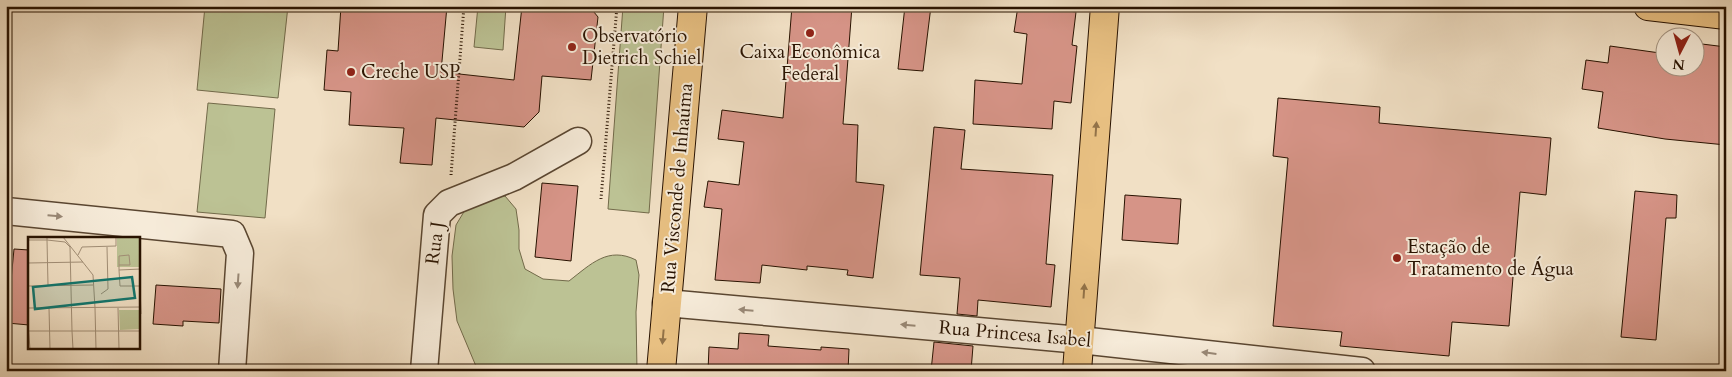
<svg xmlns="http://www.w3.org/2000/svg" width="1732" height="377" font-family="Cardo,serif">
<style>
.green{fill:#bcc294;stroke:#726a4a}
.building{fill:#d69487;stroke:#281200}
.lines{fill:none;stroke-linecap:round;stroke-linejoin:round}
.minor-casing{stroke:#5a4631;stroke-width:29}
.major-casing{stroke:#281200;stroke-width:30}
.path{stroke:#281200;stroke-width:3;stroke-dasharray:1 2.5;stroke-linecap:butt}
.minor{stroke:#f6ebd9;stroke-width:26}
.major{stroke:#e8c082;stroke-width:28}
.oneway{fill:#927248}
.oneway2{fill:#998977}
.poi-dot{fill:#8f2418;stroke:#f6ebd9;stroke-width:2}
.labels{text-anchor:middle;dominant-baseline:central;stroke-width:4;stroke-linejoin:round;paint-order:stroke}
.poi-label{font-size:19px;fill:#281200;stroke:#f6ebd9;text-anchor:start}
.street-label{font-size:19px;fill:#281200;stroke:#f6ebd9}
.inset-road{fill:none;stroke:#a18e76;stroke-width:1}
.view{fill:#0f766e;fill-opacity:0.15;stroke:#0f766e;stroke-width:2.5}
.inset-edge{fill:none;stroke:#281200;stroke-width:2.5}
</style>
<rect width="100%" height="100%" fill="#f1e0c5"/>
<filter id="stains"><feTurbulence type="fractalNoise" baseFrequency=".004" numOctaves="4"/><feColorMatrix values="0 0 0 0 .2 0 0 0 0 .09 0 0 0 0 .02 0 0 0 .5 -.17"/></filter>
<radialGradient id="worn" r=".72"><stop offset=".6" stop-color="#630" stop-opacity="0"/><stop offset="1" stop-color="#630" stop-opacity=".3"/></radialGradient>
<path class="green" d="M205,6H288L278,98L197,90Z
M478,6H506L503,50L474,47Z
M623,6H664L649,213L608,209Z
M208,103L275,109L265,218L197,212Z
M489,195L505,196L516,209L519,230V249L525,269L543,279L569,281C591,264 608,246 636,260L639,275L636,312L637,371H478L457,321L453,289L452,256L456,225L471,200Z"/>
<path class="building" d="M341,6H447L441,72L514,80L522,6H589L598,17L591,80L542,76L539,112L524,127L436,118L432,165L400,163L404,128L349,125L351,92L324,90L327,50L338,51Z
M792,6H852L843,124L858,125L856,182L884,185L873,278L847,275L848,270L807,266V270L762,265L760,283L715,280L722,209L704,207L708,181L739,185L744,142L718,139L722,110L783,118Z
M905,6H931L923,71L898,69Z
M1018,6H1055L1054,9L1076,12L1072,45L1077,46L1071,103L1054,101L1052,129L973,124L975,80L1022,84L1027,34L1014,32Z
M1662,40H1664V68H1694V43L1726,47V145L1665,139L1598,128L1603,92L1582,89L1586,60L1608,63L1610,46L1660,53Z
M1278,98L1380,107L1379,123L1551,138L1546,195L1520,192L1509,326L1452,322L1449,356L1340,346L1342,332L1273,326L1288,158L1273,156Z
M934,127L965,130L961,169L1053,175L1046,264L1055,265L1051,307L978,300L977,316L957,314L960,278L920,275Z
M542,183L578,186L571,261L535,257Z
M1635,191L1677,195L1676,218H1666L1656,340L1621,337Z
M1125,195L1181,199L1178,244L1122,240Z
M14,249L29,250V325L7,323Z
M156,285L221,289L219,323L183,321V326L153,324Z
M739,333L769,335L768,346L821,350V347L849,349L848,371H708L709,347L738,349Z
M934,342L973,346L971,371H931Z"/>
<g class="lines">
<g class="minor-casing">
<path id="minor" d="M6,211L232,234L240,253L232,371
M666,303L1080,340L1362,371
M424,371L437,215L449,203L514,177L578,141"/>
</g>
<g class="major-casing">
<path id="major" d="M1648,6L1726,15
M661,371L693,6
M1077,371L1105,6"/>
</g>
<path class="path" d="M590,7L591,6
M451,175L464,6
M601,199L617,6"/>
<use href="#minor" class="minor"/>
<use href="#major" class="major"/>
</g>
<defs><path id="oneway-solid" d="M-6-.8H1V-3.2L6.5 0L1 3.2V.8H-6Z" transform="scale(1.25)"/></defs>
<g class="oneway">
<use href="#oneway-solid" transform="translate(1096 129) rotate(-86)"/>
<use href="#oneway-solid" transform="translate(1084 291) rotate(-86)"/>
<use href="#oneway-solid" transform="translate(663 337) rotate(95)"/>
</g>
<g class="oneway2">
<use href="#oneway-solid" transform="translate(55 216) rotate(5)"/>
<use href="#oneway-solid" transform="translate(238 281) rotate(94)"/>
<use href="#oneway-solid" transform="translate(746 310) rotate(-175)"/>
<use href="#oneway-solid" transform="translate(908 325) rotate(-175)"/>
<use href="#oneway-solid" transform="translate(1209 353) rotate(-173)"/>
</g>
<g class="poi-dot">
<circle cx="810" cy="33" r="5"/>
<circle cx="572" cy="47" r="5"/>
<circle cx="351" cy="72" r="5"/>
<circle cx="1397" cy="258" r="5"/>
</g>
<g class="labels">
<g class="poi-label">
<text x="582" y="36">Observatório<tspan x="582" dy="22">Dietrich Schiel</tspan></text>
<text x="810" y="52" text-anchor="middle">Caixa Econômica<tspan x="810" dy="22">Federal</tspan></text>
<text x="361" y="72">Creche USP</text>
<text x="1407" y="247">Estação de<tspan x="1407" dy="22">Tratamento de Água</tspan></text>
</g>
<g class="street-label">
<text transform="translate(677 188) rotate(-85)">Rua Visconde de Inhaúma</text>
<text transform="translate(435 243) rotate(-82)">Rua J</text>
<text transform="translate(1015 334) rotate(5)">Rua Princesa Isabel</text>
</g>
</g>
<g transform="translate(28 237)">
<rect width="112" height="112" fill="#f1e0c5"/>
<path d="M89,0H112V30H89ZM91,73H111V92L92,93Z" fill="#bcc294"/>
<path class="inset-road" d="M19,0V3L37,5L42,10L44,94M35,0L65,38L67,71M0,3H19L20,48M50,18L54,10L88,9V0M0,26L55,25M91,28H102L101,18L91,19V33M113,32L91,33L92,49H113M0,49L65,48M112,49L113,77M73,57L80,52L79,10M0,71L113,70M21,71L22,112M67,71L68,112M90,71L91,112M0,86L2,112M0,94H113M44,94L45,112"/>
<path class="view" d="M104,40L107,61L7,72L5,50Z"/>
<rect width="112" height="112" class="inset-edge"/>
</g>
<rect width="1732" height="377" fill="none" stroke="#f1e0c5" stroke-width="25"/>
<rect x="8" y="8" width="1717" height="362" fill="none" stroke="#281200" stroke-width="2.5"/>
<rect x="12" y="12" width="1707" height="352" fill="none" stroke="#281200"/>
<g transform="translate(1680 52) rotate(186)"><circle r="24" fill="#f6ebd9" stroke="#a49482"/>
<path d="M0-4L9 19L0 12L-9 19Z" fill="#8f2418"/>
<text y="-8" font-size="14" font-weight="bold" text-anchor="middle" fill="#281200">N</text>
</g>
<rect width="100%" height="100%" filter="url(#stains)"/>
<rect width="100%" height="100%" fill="url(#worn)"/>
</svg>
